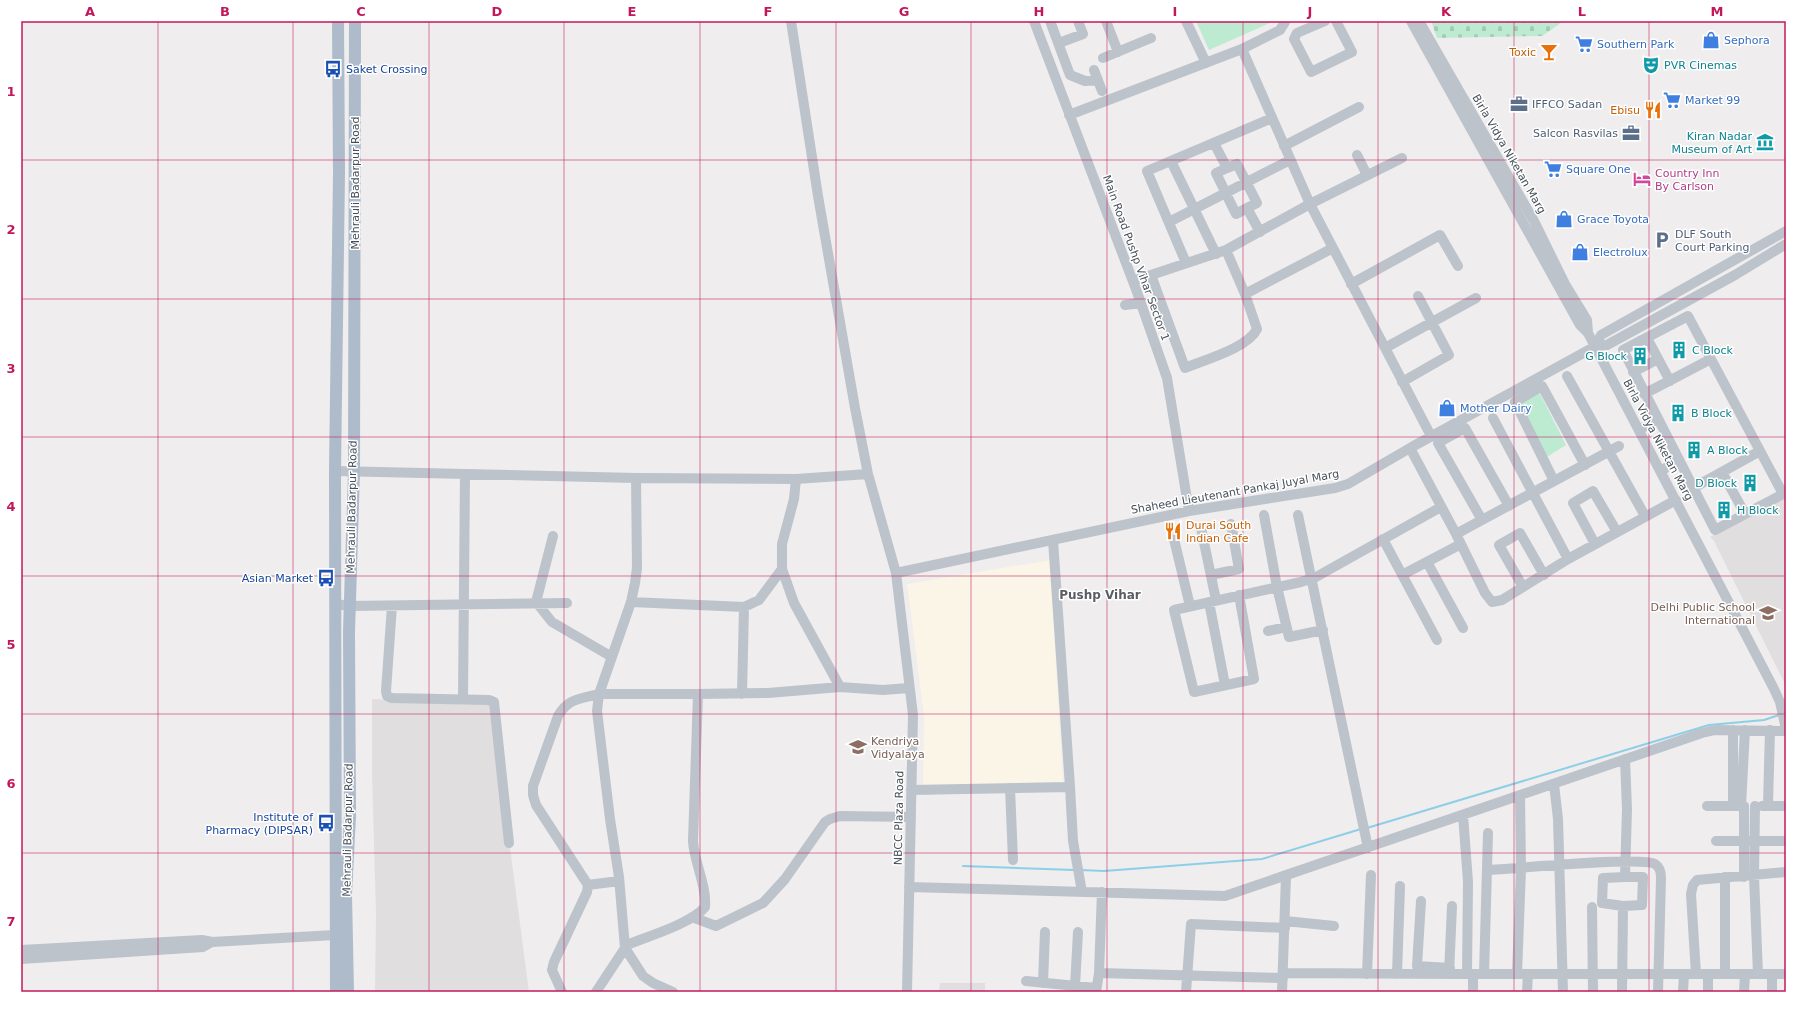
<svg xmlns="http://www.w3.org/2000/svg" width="1807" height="1013" font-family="'DejaVu Sans',sans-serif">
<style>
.commercial{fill:#faf5e6}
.education{fill:#e0dede}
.cemetery{fill:url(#cemetery-stones)}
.park{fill:#bdebd1}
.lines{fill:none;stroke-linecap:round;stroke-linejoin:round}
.stream{stroke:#8dcfe6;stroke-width:2}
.minor{stroke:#bcc3cb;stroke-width:10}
.major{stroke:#aebbca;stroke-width:12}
.grid{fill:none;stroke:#c2185b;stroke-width:1;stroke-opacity:0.55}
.labels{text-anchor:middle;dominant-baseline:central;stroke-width:3;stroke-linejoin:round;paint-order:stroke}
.shop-label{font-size:11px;fill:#366cbe;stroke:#fff;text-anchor:start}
.food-label{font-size:11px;fill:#c56008;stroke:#fff;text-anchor:end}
.culture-label{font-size:11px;fill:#0d838f;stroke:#fff;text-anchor:start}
.transit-label{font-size:11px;fill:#164399;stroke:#fff;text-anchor:end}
.service-label{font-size:11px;fill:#4e5e75;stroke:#fff;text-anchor:start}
.street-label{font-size:11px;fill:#464f59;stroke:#fff}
.hotel-label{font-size:11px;fill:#b23c85;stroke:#fff;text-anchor:start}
.education-label{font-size:11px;fill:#785e54;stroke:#fff;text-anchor:end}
.neighbourhood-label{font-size:12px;font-weight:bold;fill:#5a5d61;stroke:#fff}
.neatline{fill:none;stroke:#c2185b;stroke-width:1.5}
.grid-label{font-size:13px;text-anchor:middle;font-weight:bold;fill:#c2185b}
</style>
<defs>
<pattern id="cemetery-stones" width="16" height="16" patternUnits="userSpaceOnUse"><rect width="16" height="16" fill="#bdebd1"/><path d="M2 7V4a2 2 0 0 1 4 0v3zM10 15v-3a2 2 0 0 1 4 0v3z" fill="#a4cbb6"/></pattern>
</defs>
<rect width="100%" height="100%" fill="#efeded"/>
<path class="commercial" d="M1050,560L1063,782L923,786L924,716L907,584Z"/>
<path class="education" d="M1786,495V686L1714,541L1710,537Z
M372,699L491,704L529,992H375L376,913L372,773Z
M940,983H985V992H939Z"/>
<path class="cemetery" d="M1431,21H1560L1561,23L1542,36L1437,38Z"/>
<path class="park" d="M1196,21H1269L1270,23L1209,50Z
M1538,390L1566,445L1542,460L1513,406Z"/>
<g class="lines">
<path class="stream" d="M1367,828L1709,725L1764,720L1779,715
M963,866L1074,870
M1080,870L1104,871L1262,859L1361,829"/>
<path class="minor" d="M791,21L818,196L855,408L868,474L896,573L913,715L907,992
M1034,21L1137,292L1167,378L1189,511
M1050,21L1070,75L1085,81L1098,80
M1106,21L1118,52
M1186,21L1206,63
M1325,21L1297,33L1294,39L1311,72L1352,52L1336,21
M1411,21L1580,325L1588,333
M1419,21L1534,221L1565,284L1587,320L1588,333L1773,687L1780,702L1786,729
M1059,43L1083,34L1078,21
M1242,49L1310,204L1431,436
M1103,58L1151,38
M1094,70L1102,91
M1069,115L1242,49L1280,30L1285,22
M1214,143L1227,168L1237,164L1257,203L1247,208L1260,232
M1284,146L1359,107
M1357,155L1367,175
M1171,161L1216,254
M1227,168L1216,173L1236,214L1247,208
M1169,222L1290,160
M1186,263L1147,171L1272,118
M1151,275L1185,368C1204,360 1248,348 1257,329L1245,294L1226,250
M1133,281L1226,250L1310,204L1402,158
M1351,284L1440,235L1458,266
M1245,294L1333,248
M1125,305L1141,303
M1688,316L1783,494L1715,530L1623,350Z
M1647,338L1670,381
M1596,346L1601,335L1786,231
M1385,348L1476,298
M1633,372L1658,359
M1567,376L1645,516
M1402,382L1449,355L1418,296
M1644,394L1711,359
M1493,418L1568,559
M1639,430L1657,419
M1410,448L1456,534L1485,593L1492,602L1502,600L1568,559L1676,500
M335,471L636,478L796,479L868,474
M1661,471L1678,460
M1722,472L1745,514
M796,479L794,499L782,544V569L794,603L840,687
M1554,481L1515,402L1542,386L1585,465
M1693,488L1760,451
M1264,515L1277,587L1289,637L1323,630
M1298,515L1368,848
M1482,520L1438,443L1465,428L1509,506
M1201,528L1216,600
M1456,534L1619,446
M1173,535L1190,606
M553,536L536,602L552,622L612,657
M1383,539L1437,640
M1595,544L1573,503L1593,491L1617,532
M1427,562L1463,628
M896,573L1189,511L1335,488L1348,484L1410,448L1596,346L1607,345L1735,275L1786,244
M1211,575L1239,569L1231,524
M1402,575L1461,544
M1523,587L1499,545L1520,533L1544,575
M1239,595L1254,679L1194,692L1174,610L1301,582L1316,577L1441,507
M631,602L744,607L759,600L782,569
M1209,602L1225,685
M336,604L350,606L567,603
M392,606L386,691L387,696L392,698L489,700L494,702L509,843
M1268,631L1286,627
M698,694L768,693L840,687L883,690L909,688
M742,694L744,607
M463,699L465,474
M1733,730V806H1744V877
M1554,784L1558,819L1563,992
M1070,787L1073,841L1082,892
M1010,788L1013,860
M911,790L1070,787L1053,540
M1707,806H1733
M1741,806L1745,730
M1755,806L1754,876L1758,974
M1762,806H1784
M1768,806L1770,730
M1463,815L1468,882L1467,974
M1716,841H1786
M1488,870C1514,869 1641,856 1655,864C1660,867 1661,872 1661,878L1658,992
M1725,877V974
M588,885L619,881
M909,887L1225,896L1702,733L1715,730L1786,731
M1421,901L1417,966L1450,968
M1623,906L1602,903L1603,878L1625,877
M1592,907L1593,992
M692,917L716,926L763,903L785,879L825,822L830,819L840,816L911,817
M1285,921L1334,926
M21,950L202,940L212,942L335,935
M21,959L203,947L212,942
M1099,973L1283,978
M1283,973L1461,974H1786
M1367,974L1371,875
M1397,974L1400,886
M1449,974L1452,906
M1484,974L1488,833
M1517,974L1521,869L1520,795
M1696,974L1691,894L1693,885L1697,880L1786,872
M1772,974V992
M1473,975V992
M1026,981L1096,988
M1043,983L1045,932
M1075,986L1078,932
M562,992L552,970L554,962L587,892L588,885L536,805L533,795V786L558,716C568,698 581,699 599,694L631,602L635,583L637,568L636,478
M596,992L625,948L629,944C649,936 692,923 705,907C707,886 694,862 693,841L698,694H599L597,711L610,819L619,877L625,948L643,976L653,983L673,992
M1096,992L1099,973L1102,892
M1186,992L1191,924L1285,928
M1282,992L1286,876
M1527,992L1528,974
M1622,992L1623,906L1642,905L1643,877H1625L1627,809L1625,759
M1683,992L1684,974
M1708,992V974
M1744,992L1745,974"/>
<path class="major" d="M336,992L335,471L339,173L338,21
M348,992L346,894L350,816L349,632L354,472L355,21"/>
</g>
<path class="grid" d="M158,21V992M293,21V992M429,21V992M564,21V992M700,21V992M836,21V992M971,21V992M1107,21V992M1243,21V992M1378,21V992M1514,21V992M1649,21V992M21,160H1786M21,299H1786M21,437H1786M21,576H1786M21,714H1786M21,853H1786"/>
<defs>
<g id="shop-bare" transform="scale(1.38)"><path d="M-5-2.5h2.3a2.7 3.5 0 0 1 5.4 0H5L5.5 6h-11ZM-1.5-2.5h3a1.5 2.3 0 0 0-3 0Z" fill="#3f7fe0" stroke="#fff" stroke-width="2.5" paint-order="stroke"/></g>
<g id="supermarket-bare" transform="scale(1.38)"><path d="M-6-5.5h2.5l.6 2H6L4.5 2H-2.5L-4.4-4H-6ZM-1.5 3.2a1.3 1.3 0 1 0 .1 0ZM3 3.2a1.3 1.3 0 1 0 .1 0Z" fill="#3f7fe0" stroke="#fff" stroke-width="2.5" paint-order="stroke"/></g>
<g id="bar-bare" transform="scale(1.38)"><path d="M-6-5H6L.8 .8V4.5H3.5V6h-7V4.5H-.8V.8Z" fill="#e8710a" stroke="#fff" stroke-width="2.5" paint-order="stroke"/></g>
<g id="theatre-bare" transform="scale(1.38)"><path d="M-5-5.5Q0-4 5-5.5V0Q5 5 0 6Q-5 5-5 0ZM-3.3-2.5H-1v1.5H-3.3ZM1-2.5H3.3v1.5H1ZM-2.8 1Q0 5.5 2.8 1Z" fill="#0f9aa8" stroke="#fff" stroke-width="2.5" paint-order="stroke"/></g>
<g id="bus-bare" transform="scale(1.38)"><path d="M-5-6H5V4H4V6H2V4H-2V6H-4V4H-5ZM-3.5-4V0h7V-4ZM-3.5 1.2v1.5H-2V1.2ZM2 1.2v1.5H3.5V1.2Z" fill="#1a4fb4" stroke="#fff" stroke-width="2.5" paint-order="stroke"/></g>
<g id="office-bare" transform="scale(1.38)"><path d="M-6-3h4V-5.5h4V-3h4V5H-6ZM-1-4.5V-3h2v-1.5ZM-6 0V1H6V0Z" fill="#5c6f8a" stroke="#fff" stroke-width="2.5" paint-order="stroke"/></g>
<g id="restaurant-bare" transform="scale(1.38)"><path d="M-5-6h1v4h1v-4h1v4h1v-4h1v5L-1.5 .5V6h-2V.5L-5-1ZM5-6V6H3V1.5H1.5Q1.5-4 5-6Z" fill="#e8710a" stroke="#fff" stroke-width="2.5" paint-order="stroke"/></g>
<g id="museum-bare" transform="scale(1.38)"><path d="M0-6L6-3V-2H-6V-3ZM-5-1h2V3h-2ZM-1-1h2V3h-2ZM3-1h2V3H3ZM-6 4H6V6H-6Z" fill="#0f9aa8" stroke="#fff" stroke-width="2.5" paint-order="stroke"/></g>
<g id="hotel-bare" transform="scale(1.38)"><path d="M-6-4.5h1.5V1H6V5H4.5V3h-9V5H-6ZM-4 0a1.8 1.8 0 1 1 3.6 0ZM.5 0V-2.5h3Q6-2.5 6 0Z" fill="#d1479c" stroke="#fff" stroke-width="2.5" paint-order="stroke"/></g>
<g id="parking-bare" transform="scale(1.38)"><path d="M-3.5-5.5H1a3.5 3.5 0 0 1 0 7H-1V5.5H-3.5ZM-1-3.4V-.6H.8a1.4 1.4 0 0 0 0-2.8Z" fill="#5c6f8a" stroke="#fff" stroke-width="2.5" paint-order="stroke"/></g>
<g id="building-bare" transform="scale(1.38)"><path d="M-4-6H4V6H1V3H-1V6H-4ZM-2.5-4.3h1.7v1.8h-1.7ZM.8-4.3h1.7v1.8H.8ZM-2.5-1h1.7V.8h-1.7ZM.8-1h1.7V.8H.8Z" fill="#0f9aa8" stroke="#fff" stroke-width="2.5" paint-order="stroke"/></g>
<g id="school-bare" transform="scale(1.38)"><path d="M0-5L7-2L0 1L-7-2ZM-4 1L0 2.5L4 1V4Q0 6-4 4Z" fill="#8d6e63" stroke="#fff" stroke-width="2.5" paint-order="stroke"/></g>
</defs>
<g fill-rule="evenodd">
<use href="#shop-bare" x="1711" y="40"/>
<use href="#supermarket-bare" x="1584" y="44"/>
<use href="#bar-bare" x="1549" y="52"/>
<use href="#theatre-bare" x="1651" y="65"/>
<use href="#bus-bare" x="333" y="69"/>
<use href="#supermarket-bare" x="1672" y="100"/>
<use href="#office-bare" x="1519" y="104"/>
<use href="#restaurant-bare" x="1653" y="110"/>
<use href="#office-bare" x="1631" y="133"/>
<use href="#museum-bare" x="1765" y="142"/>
<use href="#supermarket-bare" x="1553" y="169"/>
<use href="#hotel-bare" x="1642" y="179"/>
<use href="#shop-bare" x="1564" y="219"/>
<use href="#parking-bare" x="1662" y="240"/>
<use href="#shop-bare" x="1580" y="252"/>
<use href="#building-bare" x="1679" y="350"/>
<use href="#building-bare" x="1640" y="356"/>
<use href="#shop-bare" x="1447" y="408"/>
<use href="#building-bare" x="1678" y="413"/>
<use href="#building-bare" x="1694" y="450"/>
<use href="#building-bare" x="1750" y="483"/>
<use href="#building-bare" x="1724" y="510"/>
<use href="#restaurant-bare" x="1173" y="531"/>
<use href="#bus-bare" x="326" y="578"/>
<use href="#school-bare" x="1768" y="613"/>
<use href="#school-bare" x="858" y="747"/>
<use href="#bus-bare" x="326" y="823"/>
</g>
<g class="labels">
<g class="shop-label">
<text x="1724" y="40">Sephora</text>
<text x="1597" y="44">Southern Park</text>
<text x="1685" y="100">Market 99</text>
<text x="1566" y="169">Square One</text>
<text x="1577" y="219">Grace Toyota</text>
<text x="1593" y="252">Electrolux</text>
<text x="1460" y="408">Mother Dairy</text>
</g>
<g class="food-label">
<text x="1536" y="52">Toxic</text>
<text x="1640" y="110">Ebisu</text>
<text x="1186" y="525" text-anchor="start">Durai South<tspan x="1186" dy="13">Indian Cafe</tspan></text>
</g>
<g class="culture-label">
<text x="1664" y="65">PVR Cinemas</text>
<text x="1752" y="136" text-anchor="end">Kiran Nadar<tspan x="1752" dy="13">Museum of Art</tspan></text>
<text x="1692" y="350">C Block</text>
<text x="1627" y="356" text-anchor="end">G Block</text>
<text x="1691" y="413">B Block</text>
<text x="1707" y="450">A Block</text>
<text x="1737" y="483" text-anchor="end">D Block</text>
<text x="1737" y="510">H Block</text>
</g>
<g class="transit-label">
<text x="346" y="69" text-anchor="start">Saket Crossing</text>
<text x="313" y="578">Asian Market</text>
<text x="313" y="817">Institute of<tspan x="313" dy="13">Pharmacy (DIPSAR)</tspan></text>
</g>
<g class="service-label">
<text x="1532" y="104">IFFCO Sadan</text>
<text x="1618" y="133" text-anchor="end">Salcon Rasvilas</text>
<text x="1675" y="234">DLF South<tspan x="1675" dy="13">Court Parking</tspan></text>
</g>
<g class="street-label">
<text transform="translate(1509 154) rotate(60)">Birla Vidya Niketan Marg</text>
<text transform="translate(355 183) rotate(-90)">Mehrauli Badarpur Road</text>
<text transform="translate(1136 258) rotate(70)">Main Road Pushp Vihar Sector 1</text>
<text transform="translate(1658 440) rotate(62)">Birla Vidya Niketan Marg</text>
<text transform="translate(1235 492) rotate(-10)">Shaheed Lieutenant Pankaj Juyal Marg</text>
<text transform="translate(352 507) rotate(-89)">Mehrauli Badarpur Road</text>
<text transform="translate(899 818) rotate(-89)">NBCC Plaza Road</text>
<text transform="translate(348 830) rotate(-89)">Mehrauli Badarpur Road</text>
</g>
<g class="hotel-label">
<text x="1655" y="173">Country Inn<tspan x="1655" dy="13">By Carlson</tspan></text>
</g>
<g class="education-label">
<text x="1755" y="607">Delhi Public School<tspan x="1755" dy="13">International</tspan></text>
<text x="871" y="741" text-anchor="start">Kendriya<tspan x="871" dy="13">Vidyalaya</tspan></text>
</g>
<g class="neighbourhood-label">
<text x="1100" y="595">Pushp Vihar</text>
</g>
</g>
<rect width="1807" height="1013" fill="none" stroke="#ffffff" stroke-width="44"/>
<rect x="22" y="22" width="1763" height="969" class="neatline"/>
<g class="grid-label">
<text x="90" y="16">A</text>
<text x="225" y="16">B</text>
<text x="361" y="16">C</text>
<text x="497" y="16">D</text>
<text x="632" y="16">E</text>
<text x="768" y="16">F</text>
<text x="904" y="16">G</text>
<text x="1039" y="16">H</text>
<text x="1175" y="16">I</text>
<text x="1310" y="16">J</text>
<text x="1446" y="16">K</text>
<text x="1582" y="16">L</text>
<text x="1717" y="16">M</text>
<text x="11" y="96">1</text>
<text x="11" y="234">2</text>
<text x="11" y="373">3</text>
<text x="11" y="511">4</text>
<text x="11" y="649">5</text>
<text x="11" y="788">6</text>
<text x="11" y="926">7</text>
</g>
</svg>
